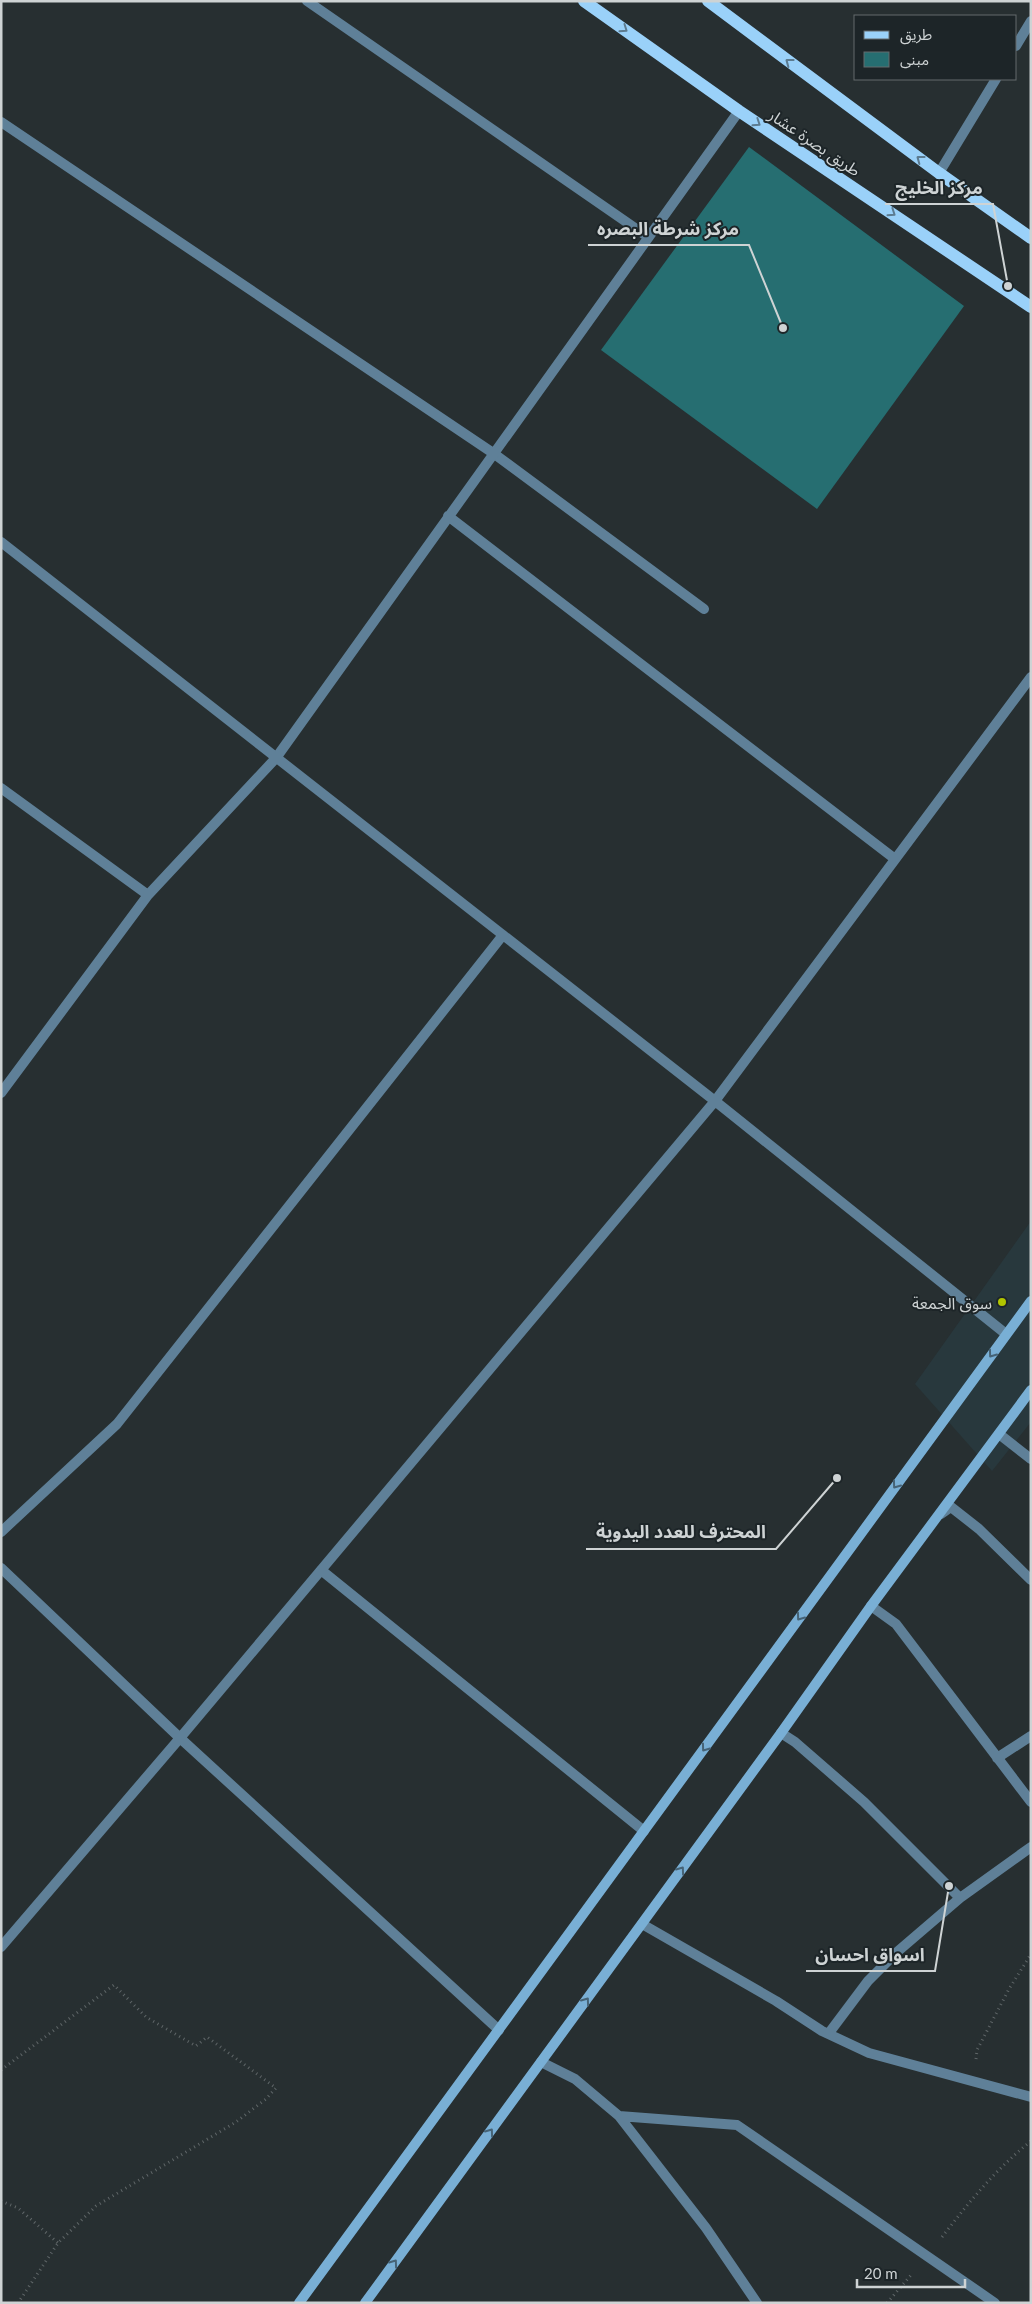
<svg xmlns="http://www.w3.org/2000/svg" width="1032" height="2304" font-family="Lato,'Noto Sans Arabic',sans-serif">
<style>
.built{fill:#28383d}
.building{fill:#266e71}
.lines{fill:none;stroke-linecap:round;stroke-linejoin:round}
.path{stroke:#606769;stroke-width:3;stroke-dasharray:1 4;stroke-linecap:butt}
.lane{stroke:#5f8098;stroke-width:10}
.street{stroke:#5f8098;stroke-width:10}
.secondary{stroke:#79afd5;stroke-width:10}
.primary{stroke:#9ad1f9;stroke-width:12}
.oneway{stroke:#5c7b90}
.oneway2{stroke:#466376}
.poi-dot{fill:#b1c500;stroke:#1d2528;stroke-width:2}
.labels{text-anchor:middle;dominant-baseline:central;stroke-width:4;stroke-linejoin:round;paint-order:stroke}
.street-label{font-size:16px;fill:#ced3d4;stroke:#1d2528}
.poi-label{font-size:16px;fill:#ced3d4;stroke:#1d2528;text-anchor:end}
.leader{fill:none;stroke:#ced3d4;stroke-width:2}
.callout-dot{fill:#ced3d4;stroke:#1d2528;stroke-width:2}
.callout-label{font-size:18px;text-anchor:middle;font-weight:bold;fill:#ced3d4;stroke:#1d2528;stroke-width:4;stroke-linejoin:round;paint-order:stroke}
</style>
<rect width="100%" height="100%" fill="#272f31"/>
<path class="built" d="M1031,1221V1422L992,1471L915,1384Z"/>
<path class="building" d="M749,147L964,306L817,509L601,350Z"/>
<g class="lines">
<path class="path" d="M976,2059L977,2050L1009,1989L1031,1954
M1,2070L114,1985L146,2017L196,2046L207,2037L276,2088L266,2099L236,2122L96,2206L58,2243L18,2303
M1,2201L18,2208L58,2243
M942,2237C969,2202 996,2169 1031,2141
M887,2303L911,2275"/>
<path class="lane" d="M493,453L704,609"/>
<path class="street" d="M307,1L648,237
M1016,46L1031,21
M1,122L493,453
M939,173L996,79
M448,516L895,859
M1,542L715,1101L1006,1334
M1,788L148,895
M1,1093L148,895L276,758L739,111
M999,1434L1031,1459
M941,1514L951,1507L979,1529L1031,1580
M1,1532L117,1424L503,935
M1,1568L180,1738L499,2030
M321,1570L644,1831
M871,1606L896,1624L1031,1802
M781,1733L795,1742L864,1802L960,1898L1031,1847
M997,1758L1031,1736
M642,1924L776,2001L822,2031L869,2053L1031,2097
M1,1947L180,1738L715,1101L1031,677
M829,2033L868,1981L897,1952L960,1898
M541,2062L575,2079L619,2116L706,2228L757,2303
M619,2116L737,2125L995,2303"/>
<path class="secondary" d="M299,2303L1031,1301
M365,2303L781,1733L871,1606L1031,1390"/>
<path class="primary" d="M584,1L739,111L1031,307
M708,1L939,173L1031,238"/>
</g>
<defs><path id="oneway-chevron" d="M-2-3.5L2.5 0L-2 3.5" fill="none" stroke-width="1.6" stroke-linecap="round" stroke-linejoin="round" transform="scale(1.25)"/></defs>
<g class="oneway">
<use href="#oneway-chevron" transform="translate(624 29) rotate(35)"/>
<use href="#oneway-chevron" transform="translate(789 62) rotate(-143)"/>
<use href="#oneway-chevron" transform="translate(757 123) rotate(34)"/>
<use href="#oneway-chevron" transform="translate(920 159) rotate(-143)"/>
<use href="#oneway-chevron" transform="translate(892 213) rotate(34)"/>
</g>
<g class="oneway2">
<use href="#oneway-chevron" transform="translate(992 1354) rotate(126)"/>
<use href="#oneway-chevron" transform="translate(896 1485) rotate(126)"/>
<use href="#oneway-chevron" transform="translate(800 1617) rotate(126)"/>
<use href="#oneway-chevron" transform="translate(705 1748) rotate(126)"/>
<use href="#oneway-chevron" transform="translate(681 1870) rotate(-54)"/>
<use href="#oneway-chevron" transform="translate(586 2001) rotate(-54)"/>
<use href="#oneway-chevron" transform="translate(490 2132) rotate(-54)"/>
<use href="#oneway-chevron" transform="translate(394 2263) rotate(-54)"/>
</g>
<circle class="poi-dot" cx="1002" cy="1302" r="5"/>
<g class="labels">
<g class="street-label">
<text transform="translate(815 142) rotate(34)">طريق بصرة عشار</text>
</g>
<g class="poi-label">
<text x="992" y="1302">سوق الجمعة</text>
</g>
</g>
<path class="leader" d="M1008 286L993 204H885M783 328L749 245H588M837 1478L776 1549H586M949 1886L935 1971H806"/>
<g class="callout-dot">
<circle cx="1008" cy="286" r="5"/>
<circle cx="783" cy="328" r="5"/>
<circle cx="837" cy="1478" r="5"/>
<circle cx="949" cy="1886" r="5"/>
</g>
<g class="callout-label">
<text x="939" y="194">مركز الخليج</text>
<text x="668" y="235">مركز شرطة البصره</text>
<text x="681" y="1538">المحترف للعدد اليدوية</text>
<text x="870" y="1961">اسواق احسان</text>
</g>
<rect width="1032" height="2304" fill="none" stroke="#ced3d4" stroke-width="5"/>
<rect x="854" y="15" width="162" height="65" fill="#1d2528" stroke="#646b6d"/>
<rect x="864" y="31" width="25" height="8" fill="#9ad1f9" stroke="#646b6d"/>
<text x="900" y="40" font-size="15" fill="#ced3d4">طريق</text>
<rect x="864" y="52" width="25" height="15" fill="#266e71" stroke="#646b6d"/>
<text x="900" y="65" font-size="15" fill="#ced3d4">مبنى</text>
<path d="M857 2279v8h108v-8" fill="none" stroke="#ced3d4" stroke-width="2.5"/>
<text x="864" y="2279" font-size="15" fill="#ced3d4" stroke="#1d2528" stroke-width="4" paint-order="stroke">20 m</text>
</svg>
